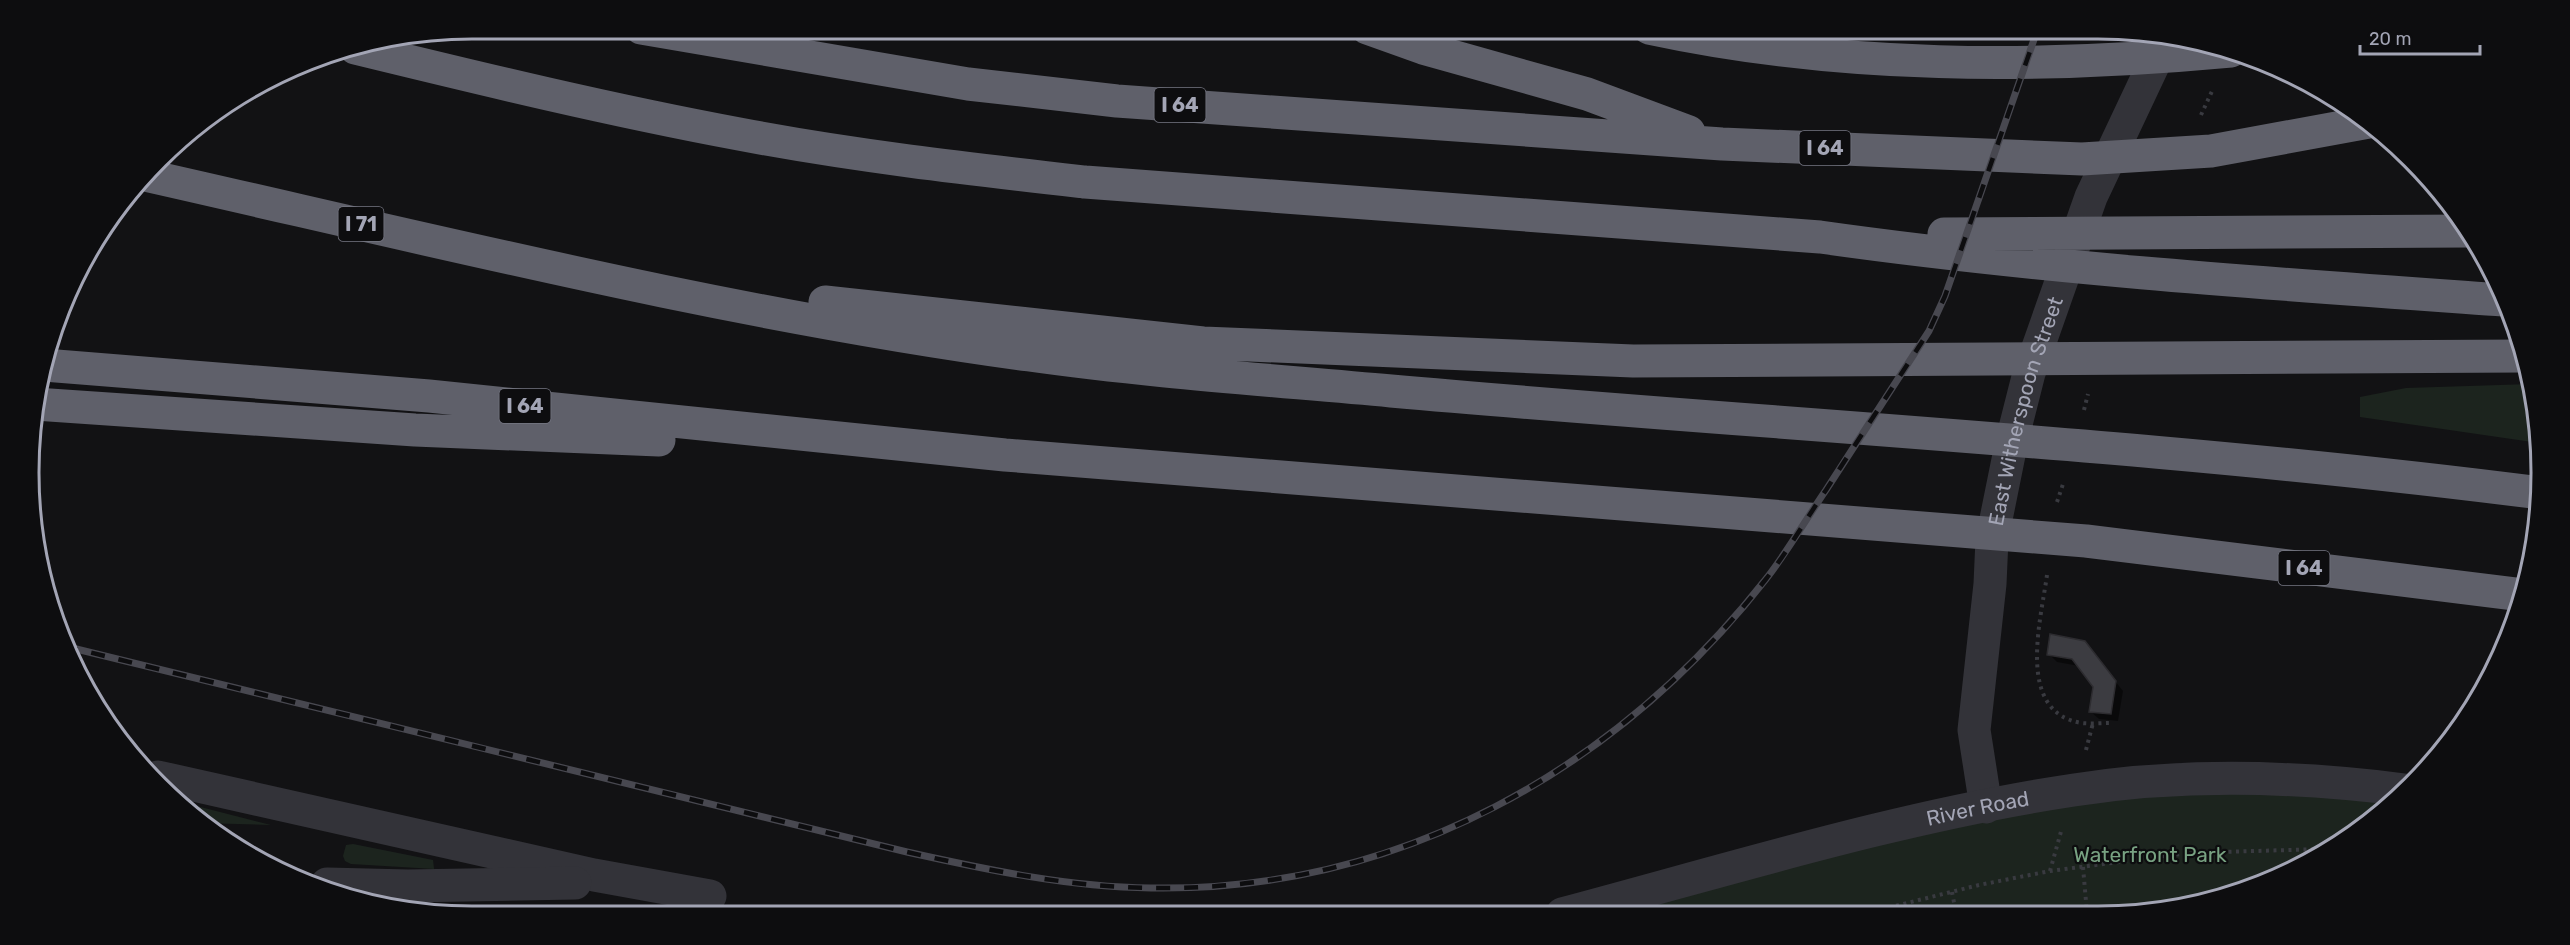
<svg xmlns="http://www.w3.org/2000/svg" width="2570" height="945" font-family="Rubik,sans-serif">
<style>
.green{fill:#1c241e}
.shadow{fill:#0007}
.building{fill:#3c3c41;stroke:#2d2c30;stroke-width:1.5}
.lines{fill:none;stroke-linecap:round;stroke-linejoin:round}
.path{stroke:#393a40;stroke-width:4;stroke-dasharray:3 4.5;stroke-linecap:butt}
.minor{stroke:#333339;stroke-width:33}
.highway{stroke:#5f606a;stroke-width:33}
.rail-casing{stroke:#484850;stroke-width:7}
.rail{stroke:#0d0d0f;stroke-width:4.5;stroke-dasharray:14;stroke-linecap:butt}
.labels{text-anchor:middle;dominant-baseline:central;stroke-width:4.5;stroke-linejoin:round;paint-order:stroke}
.shield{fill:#0d0d0f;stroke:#767783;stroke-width:1.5}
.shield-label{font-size:20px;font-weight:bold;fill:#a3a5b5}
.street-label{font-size:21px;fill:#a3a5b5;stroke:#0d0d0f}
.park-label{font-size:21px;fill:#78a282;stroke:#0d0d0f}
.rim{fill:none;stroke:#a3a5b5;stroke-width:3}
</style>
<rect width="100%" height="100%" fill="#121214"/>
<path class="green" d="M2531,384L2538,415L2539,443L2360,417V397L2406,388Z
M2339,782L2404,790L2390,807L2268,883L2156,913L1567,914L1986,807Z
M181,802L271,825L200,823Z
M353,844L433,860L434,869L351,864L345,861L343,856L346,845Z"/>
<path class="shadow" d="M2084,642L2123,691L2118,721L2099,719L2091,712L2095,686L2079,666L2057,662L2049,654Z"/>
<path class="building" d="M2050,634L2085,641L2116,681L2111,714L2089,712L2093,687L2072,659L2047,655Z"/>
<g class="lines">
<path class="path" d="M2201,115L2213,89
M2084,410L2088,394
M2057,502L2064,481
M2047,575C2041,620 2015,713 2082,723C2090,724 2101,723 2110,723
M2086,750L2093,723
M2083,867L2087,913
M2050,871L2062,828
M1952,892L1956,913
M1867,913L1979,885L2050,871L2188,853L2322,849"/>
<g class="minor">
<path d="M158,777L594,875L710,896"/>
<path id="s1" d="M1986,807L1974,730L1990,584L1992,539L2012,440L2029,373L2091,197L2166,38"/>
<path d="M327,884L408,886L575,883"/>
<path id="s2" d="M1562,914C1731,869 1901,816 2074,790C2183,773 2296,776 2405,790"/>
</g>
<path class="highway" d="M641,28L968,84L1117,101L1722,144L2082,159L2211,151L2369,122
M1367,28L1423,48L1587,94L1689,132
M1649,28C1840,69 2037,69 2231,51
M355,48C482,79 610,110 739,134C854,156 970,169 1085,182L1820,237C2047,269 2276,284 2504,300
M149,176C441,242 733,315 1029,355C1149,372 1271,380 1391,391C1774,425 2159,444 2540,493
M1944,234L2468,231
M825,302L1203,343L1633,361L2524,356
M44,365L429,396L1005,455L2086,541L2523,595
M35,404L415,430L659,440"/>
<g class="rail-casing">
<path id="rail" d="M64,646L907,852C988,870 1068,887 1151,888C1398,892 1615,771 1766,579C1788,551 1806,519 1826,490C1860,437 1895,384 1929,331L1945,296L2038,28"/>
</g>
<use href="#rail" class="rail"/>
</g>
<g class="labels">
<g class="shield">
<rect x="1154.5" y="88" width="51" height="34" rx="4.5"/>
<rect x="1799.5" y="131" width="51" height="34" rx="4.5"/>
<rect x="338.5" y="207" width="45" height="34" rx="4.5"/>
<rect x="499.5" y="389" width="51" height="34" rx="4.5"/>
<rect x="2278.5" y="551" width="51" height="34" rx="4.5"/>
</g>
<g class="shield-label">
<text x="1180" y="105">I 64</text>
<text x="1825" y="148">I 64</text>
<text x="361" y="224">I 71</text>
<text x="525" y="406">I 64</text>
<text x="2304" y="568">I 64</text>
</g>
<g class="street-label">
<text stroke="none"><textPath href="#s1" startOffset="402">East Witherspoon Street</textPath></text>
<text stroke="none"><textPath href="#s2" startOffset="429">River Road</textPath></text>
</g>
<g class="park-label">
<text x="2150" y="854">Waterfront Park</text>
</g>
</g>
<path d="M0 0H2570V945H0ZM472 39H2098A433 433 0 0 1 2531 472V473A433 433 0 0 1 2098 906H472A433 433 0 0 1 39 473V472A433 433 0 0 1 472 39Z" fill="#0d0d0f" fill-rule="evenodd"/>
<path class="rim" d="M472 39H2098A433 433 0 0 1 2531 472V473A433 433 0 0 1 2098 906H472A433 433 0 0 1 39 473V472A433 433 0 0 1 472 39Z"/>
<path d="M2360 45v9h120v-9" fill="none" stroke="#a3a5b5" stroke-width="3"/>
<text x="2369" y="45" font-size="18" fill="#a3a5b5" stroke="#0d0d0f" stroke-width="4.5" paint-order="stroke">20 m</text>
</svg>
